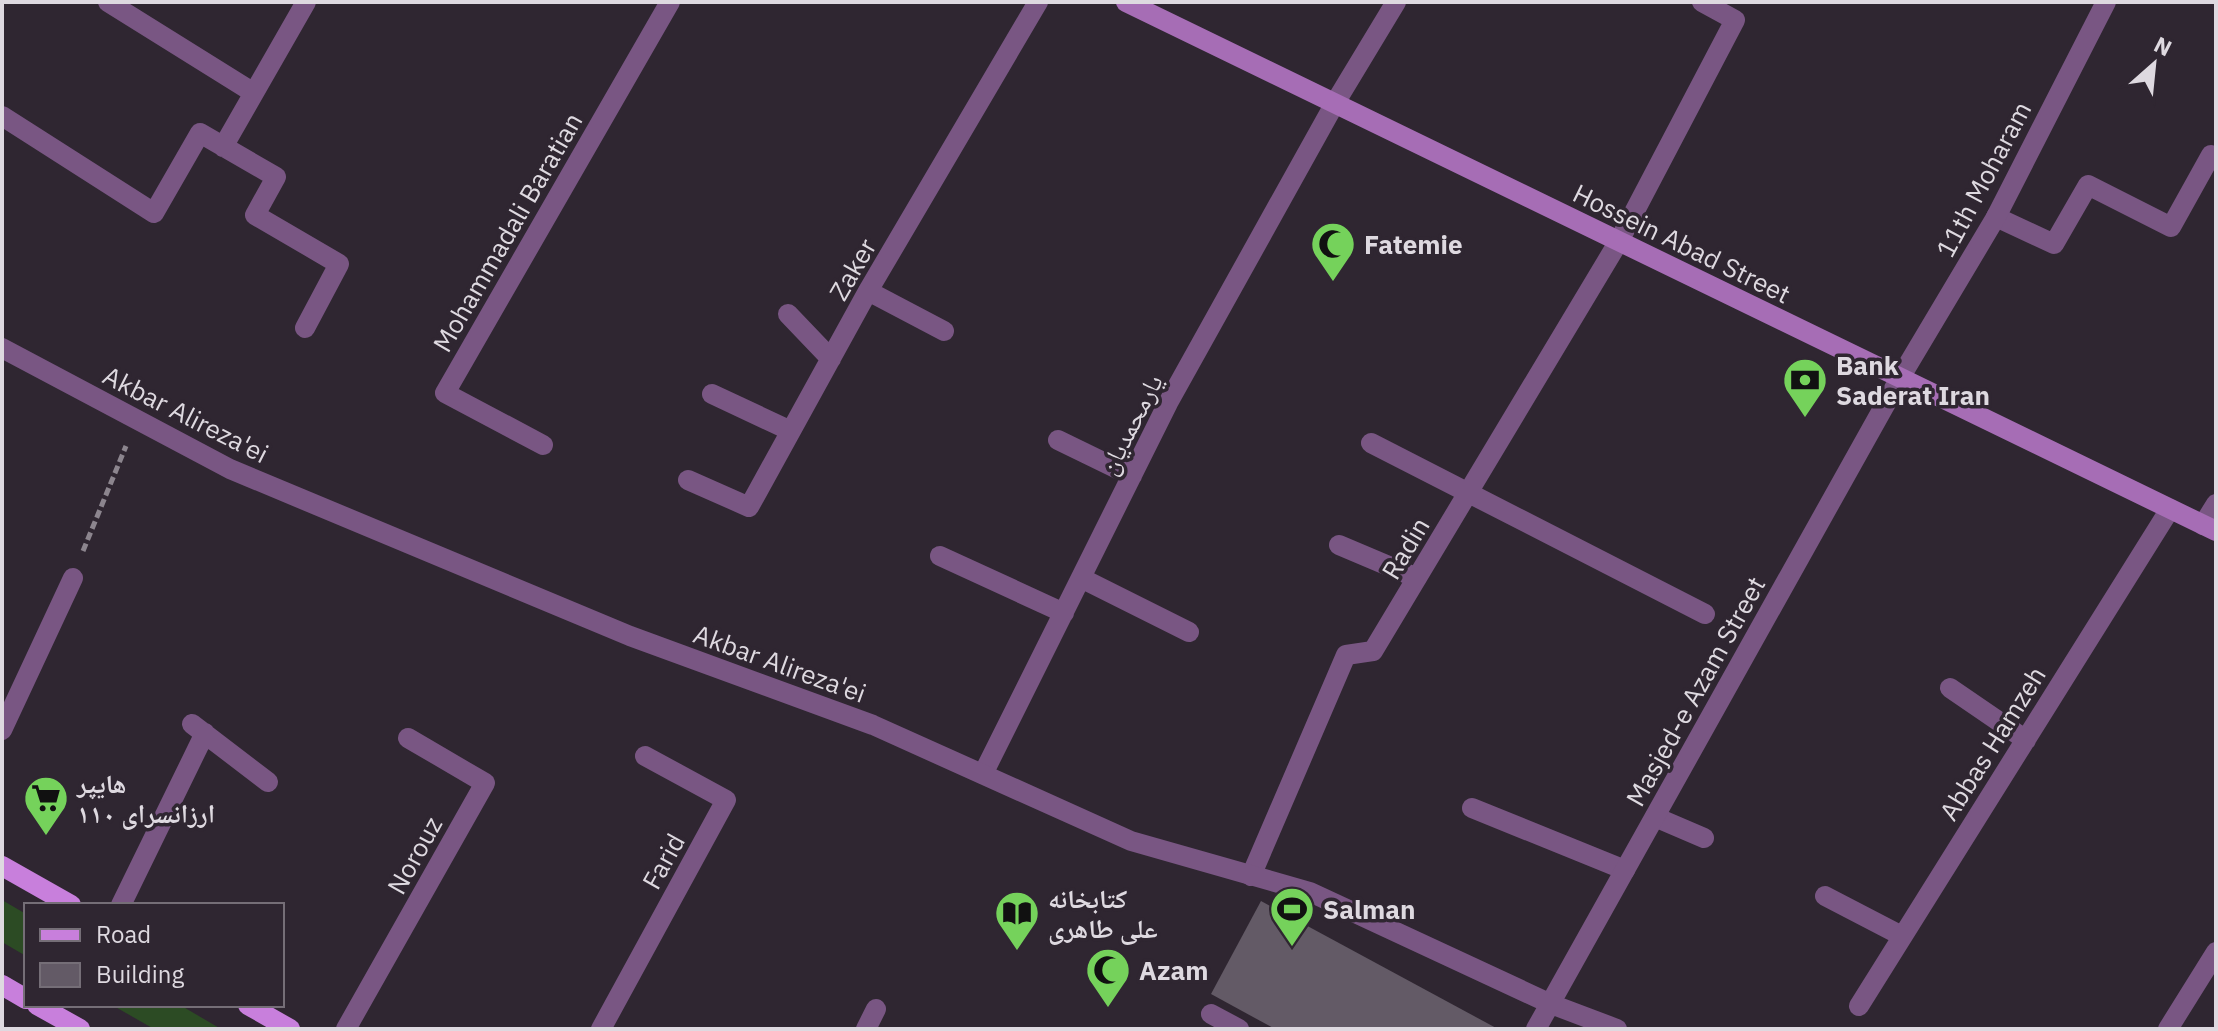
<svg xmlns="http://www.w3.org/2000/svg" width="2218" height="1031" font-family="'IBM Plex Sans','Noto Naskh Arabic',sans-serif">
<style>
.green{fill:#2c4b24}
.building{fill:#635a66}
.lines{fill:none;stroke-linecap:round;stroke-linejoin:round}
.path{stroke:#8c858e;stroke-width:5;stroke-dasharray:8 4;stroke-linecap:butt}
.minor{stroke:#795683;stroke-width:20}
.tertiary{stroke:#795683;stroke-width:20}
.secondary{stroke:#a66db5;stroke-width:20}
.primary{stroke:#c87fdc;stroke-width:20}
.labels{text-anchor:middle;dominant-baseline:central;stroke-width:7;stroke-linejoin:round;paint-order:stroke}
.street-label{font-size:26px;fill:#ded9e0;stroke:#2f2631}
.poi-label{font-size:26px;font-weight:bold;fill:#ded9e0;stroke:#2f2631;text-anchor:start}
</style>
<rect width="100%" height="100%" fill="#2f2631"/>
<path class="green" d="M2,900L26,914V956L2,942Z
M112,1005H180L221,1029H154Z"/>
<path class="building" d="M1261,901L1498,1029H1275L1211,994Z"/>
<g class="lines">
<path class="path" d="M83,551L126,446"/>
<path class="minor" d="M108,2L254,93
M2,116L154,213L200,133L276,177L255,215L339,264L305,328
M223,147L306,2
M1996,217L2054,244L2088,185L2171,227L2211,155L2216,157
M868,291L944,331
M788,314L831,359
M712,394L791,431
M1058,440L1132,476
M1371,443L1705,614
M543,445L445,393L670,2
M688,480L749,507L868,291L1038,2
M2203,525L2216,504
M1339,545L1417,578
M940,556L1064,613
M1081,578L1189,632
M1950,688L2026,740
M192,724L268,782
M2,730L73,578
M983,774L1168,403L1335,103L1396,2
M1472,808L1625,870
M1655,817L1704,838
M1251,876L1346,655L1373,651L1619,241L1735,20L1702,2
M1825,896L1902,936
M121,905L205,733
M1859,1006L2170,509
M1211,1014L1239,1029
M346,1029L485,783L408,738
M601,1029L726,800L645,756
M866,1029L876,1009
M2168,1029L2216,952"/>
<path class="tertiary" d="M2,348L230,469L630,636L873,725L1131,841L1310,892L1551,1004L1617,1029
M1536,1029L1900,378L1996,217L2106,2"/>
<path class="secondary" d="M1126,2L2216,531"/>
<path class="primary" d="M2,866L71,905
M2,985L26,999
M37,1005L80,1029
M248,1005L290,1029"/>
</g>
<defs>
<g id="mosque-pin" transform="scale(2.3)"><path d="M0 17L-7.5 6A9.5 9.5 0 1 1 7.5 6Z" fill="#75d25b" stroke="#2f2631"/><path d="M3.5-4.9A6 6 0 1 0 3.5 4.9A5 5 0 1 1 3.5-4.9Z" fill="#111"/></g>
<g id="bank-pin" transform="scale(2.3)"><path d="M0 17L-7.5 6A9.5 9.5 0 1 1 7.5 6Z" fill="#75d25b" stroke="#2f2631"/><path d="M-6-4H6V4H-6ZM0-2.3a2.3 2.3 0 1 0 0 4.6a2.3 2.3 0 1 0 0-4.6Z" fill="#111"/></g>
<g id="supermarket-pin" transform="scale(2.3)"><path d="M0 17L-7.5 6A9.5 9.5 0 1 1 7.5 6Z" fill="#75d25b" stroke="#2f2631"/><path d="M-6-5.5h2.5l.6 2H6L4.5 2H-2.5L-4.4-4H-6ZM-1.5 3.2a1.3 1.3 0 1 0 .1 0ZM3 3.2a1.3 1.3 0 1 0 .1 0Z" fill="#111"/></g>
<g id="stadium-pin" transform="scale(2.3)"><path d="M0 17L-7.5 6A9.5 9.5 0 1 1 7.5 6Z" fill="#75d25b" stroke="#2f2631"/><path d="M0-5a6.5 5 0 1 0 0 10a6.5 5 0 1 0 0-10ZM-3.5-1.8h7v3.6h-7Z" fill="#111"/></g>
<g id="library-pin" transform="scale(2.3)"><path d="M0 17L-7.5 6A9.5 9.5 0 1 1 7.5 6Z" fill="#75d25b" stroke="#2f2631"/><path d="M-6-4Q-3-5.5-.7-3.5V5Q-3 3-6 4ZM6-4Q3-5.5 .7-3.5V5Q3 3 6 4Z" fill="#111"/></g>
</defs>
<g fill-rule="evenodd">
<use href="#mosque-pin" x="1333" y="244"/>
<use href="#bank-pin" x="1805" y="380"/>
<use href="#supermarket-pin" x="46" y="798"/>
<use href="#stadium-pin" x="1292" y="909"/>
<use href="#library-pin" x="1017" y="913"/>
<use href="#mosque-pin" x="1108" y="970"/>
</g>
<g class="labels">
<g class="street-label">
<text transform="translate(1983 179) rotate(-62)">11th Moharam</text>
<text transform="translate(507 232) rotate(-60)">Mohammadali Baratian</text>
<text transform="translate(1682 243) rotate(26)">Hossein Abad Street</text>
<text transform="translate(852 269) rotate(-60)">Zaker</text>
<text transform="translate(186 414) rotate(27)">Akbar Alireza'ei</text>
<text transform="translate(1130 424) rotate(-63)">یارمحمدیان</text>
<text transform="translate(1405 548) rotate(-59)">Radin</text>
<text transform="translate(780 663) rotate(20)">Akbar Alireza'ei</text>
<text transform="translate(1695 691) rotate(-61)">Masjed-e Azam Street</text>
<text transform="translate(1992 743) rotate(-58)">Abbas Hamzeh</text>
<text transform="translate(414 855) rotate(-61)">Norouz</text>
<text transform="translate(663 861) rotate(-61)">Farid</text>
</g>
<g class="poi-label">
<text x="1364" y="244">Fatemie</text>
<text x="1836" y="365">Bank<tspan x="1836" dy="30">Saderat Iran</tspan></text>
<text x="77" y="783">هایپر<tspan x="77" dy="30">ارزانسرای ۱۱۰</tspan></text>
<text x="1048" y="898">کتابخانه<tspan x="1048" dy="30">علی طاهری</tspan></text>
<text x="1323" y="909">Salman</text>
<text x="1139" y="970">Azam</text>
</g>
</g>
<rect width="2218" height="1031" fill="none" stroke="#ded9e0" stroke-width="8"/>
<rect x="24" y="903" width="260" height="104" fill="#2f2631" stroke="#756e77" stroke-width="2"/>
<rect x="40" y="929" width="40" height="12" fill="#c87fdc" stroke="#756e77" stroke-width="2"/>
<text x="96" y="943" font-size="24" fill="#ded9e0">Road</text>
<rect x="40" y="963" width="40" height="24" fill="#635a66" stroke="#756e77" stroke-width="2"/>
<text x="96" y="983" font-size="24" fill="#ded9e0">Building</text>
<g transform="translate(2154 64) rotate(27)" stroke="#2f2631" stroke-width="6" paint-order="stroke">
<path d="M0-6L14 30L0 20L-14 30Z" fill="#ded9e0"/>
<text y="-12" font-size="22" font-weight="bold" text-anchor="middle" fill="#ded9e0">N</text>
</g>
</svg>
